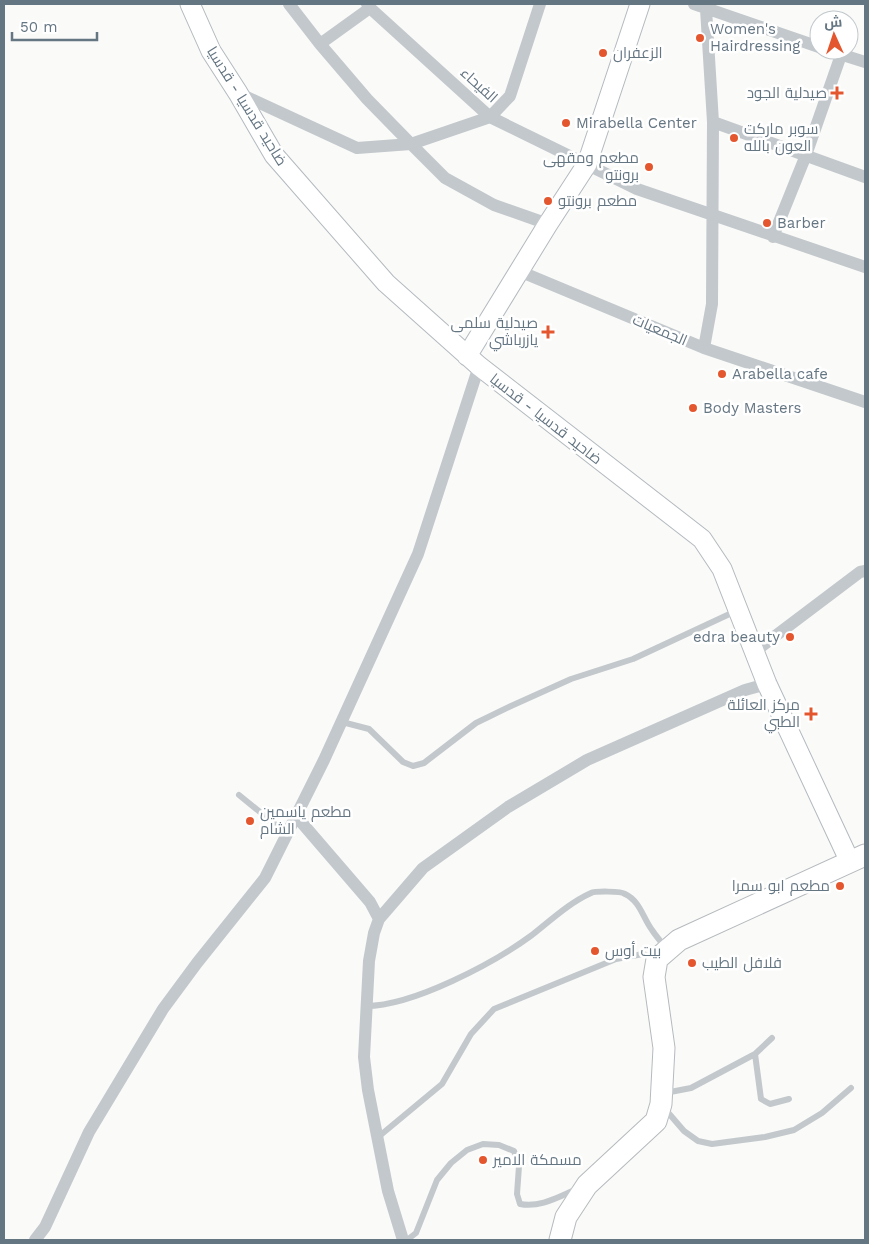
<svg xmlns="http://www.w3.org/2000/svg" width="869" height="1244" font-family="'Work Sans',Cairo,sans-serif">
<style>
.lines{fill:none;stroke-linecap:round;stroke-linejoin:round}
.secondary-casing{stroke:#b3babf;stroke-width:21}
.primary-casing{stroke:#b5babe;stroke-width:23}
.service{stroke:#c3c8cc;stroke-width:6}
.minor{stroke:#c3c8cc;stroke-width:12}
.secondary{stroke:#fff;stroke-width:19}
.primary{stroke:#fff;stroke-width:21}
.poi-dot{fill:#e4572e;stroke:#fff;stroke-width:2}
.labels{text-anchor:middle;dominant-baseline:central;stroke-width:5;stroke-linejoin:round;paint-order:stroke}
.poi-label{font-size:15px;fill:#657683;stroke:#fff;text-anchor:start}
.street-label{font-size:15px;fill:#657683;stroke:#fff}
</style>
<rect width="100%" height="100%" fill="#fafaf8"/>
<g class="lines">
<g class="secondary-casing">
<path id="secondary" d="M190,4L211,51L238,93L274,155L386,283L479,366L702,539L722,569L767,684L850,862
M467,356L548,224L587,164L640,4"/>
</g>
<g class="primary-casing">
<path id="primary" d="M560,1240L566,1217L587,1185L656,1121L661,1104L664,1048L654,977L657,959L679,940L865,855"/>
</g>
<path class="service" d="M342,722L369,729L403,762L413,766L424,763L476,723L511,706L571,679L633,659L736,611
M239,795L287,834
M366,1006C413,1006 494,963 532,935C551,920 569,903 591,893C595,891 621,891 625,894C640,901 643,918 652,930C656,936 661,942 666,948
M755,1054L761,1099L770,1104L789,1099
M665,1093L691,1088L755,1054L772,1038
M665,1109L684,1131L698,1141L712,1144L765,1137L794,1130L822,1113L851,1088
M377,1138L442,1084L471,1034L494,1009L616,959L643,954L655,958
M407,1240L416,1233L437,1180L451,1163L467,1150L483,1144L499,1145L514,1151L519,1166L517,1194L520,1204C540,1208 558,1197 577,1189"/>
<path class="minor" d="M289,4L320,44L370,8
M367,4L370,8L490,117L637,189L865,267
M540,4L510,96L490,117L411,144L445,178L494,205L548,224
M694,4L819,47
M709,4L706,9L713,122
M320,44L367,99L411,144
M827,50L865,62
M238,93L357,148L411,144
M773,237L806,155L841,55
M519,271L704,348L865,402
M704,348L712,304L713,122L865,177
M754,652L860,572L865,571
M296,816L370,902L379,919
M35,1240L45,1227L89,1132L163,1009L197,963L265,878L324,760L418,554L479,366
M403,1240L388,1191L368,1090L364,1057L369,961L374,933L379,919L423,868L508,807L587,760L745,690L767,684"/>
<use href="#secondary" class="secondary"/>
<use href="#primary" class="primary"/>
</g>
<g class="poi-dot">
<circle cx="700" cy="38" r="5"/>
<circle cx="603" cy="53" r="5"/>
<path d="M834.5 85.5h5v5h5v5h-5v5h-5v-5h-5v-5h5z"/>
<circle cx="566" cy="123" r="5"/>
<circle cx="734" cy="138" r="5"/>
<circle cx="649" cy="167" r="5"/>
<circle cx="548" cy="201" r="5"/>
<circle cx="767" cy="223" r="5"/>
<path d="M545.5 324.5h5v5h5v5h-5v5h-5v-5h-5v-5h5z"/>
<circle cx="722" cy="374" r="5"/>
<circle cx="693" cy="408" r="5"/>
<circle cx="790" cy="637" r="5"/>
<path d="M808.5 706.5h5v5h5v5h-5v5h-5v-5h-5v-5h5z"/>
<circle cx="250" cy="821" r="5"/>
<circle cx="840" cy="886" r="5"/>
<circle cx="595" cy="951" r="5"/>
<circle cx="692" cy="963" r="5"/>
<circle cx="483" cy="1160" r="5"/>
</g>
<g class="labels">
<g class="poi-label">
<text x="710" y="29">Women's<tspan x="710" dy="17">Hairdressing</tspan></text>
<text x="613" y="53">الزعفران</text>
<text x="827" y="93" text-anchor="end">صيدلية الجود</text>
<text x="576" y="123">Mirabella Center</text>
<text x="744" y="129">سوبر ماركت<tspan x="744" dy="17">العون بالله</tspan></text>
<text x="639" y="158" text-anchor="end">مطعم ومقهى<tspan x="639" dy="17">برونتو</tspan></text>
<text x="558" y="201">مطعم برونتو</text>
<text x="777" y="223">Barber</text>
<text x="538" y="323" text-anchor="end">صيدلية سلمى<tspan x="538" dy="17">يازرباشي</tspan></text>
<text x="732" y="374">Arabella cafe</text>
<text x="703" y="408">Body Masters</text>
<text x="780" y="637" text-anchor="end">edra beauty</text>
<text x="800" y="705" text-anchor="end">مركز العائلة<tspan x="800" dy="17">الطبي</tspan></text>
<text x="260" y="812">مطعم ياسمين<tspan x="260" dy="17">الشام</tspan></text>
<text x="830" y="886" text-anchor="end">مطعم ابو سمرا</text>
<text x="605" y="951">بيت أوس</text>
<text x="702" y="963">فلافل الطيب</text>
<text x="493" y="1160">مسمكة الامير</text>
</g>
<g class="street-label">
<text transform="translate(479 85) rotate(42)">الفيحاء</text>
<text transform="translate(247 106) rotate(58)">ضاحيد قدسيا - قدسيا</text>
<text transform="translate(660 330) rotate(23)">الجمعيات</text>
<text transform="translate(546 419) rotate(38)">ضاحيد قدسيا - قدسيا</text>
</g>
</g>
<rect width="869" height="1244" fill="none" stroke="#657683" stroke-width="10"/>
<g transform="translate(834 35) rotate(357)"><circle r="24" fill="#ffffff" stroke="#c1c8cd"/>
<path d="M0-4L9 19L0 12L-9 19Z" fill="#e4572e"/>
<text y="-8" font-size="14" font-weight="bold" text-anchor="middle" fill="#657683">ش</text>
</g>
<path d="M12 32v8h85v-8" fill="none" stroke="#657683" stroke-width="2.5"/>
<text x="20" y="32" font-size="15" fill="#657683" stroke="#ffffff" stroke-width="4" paint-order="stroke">50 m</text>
</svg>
